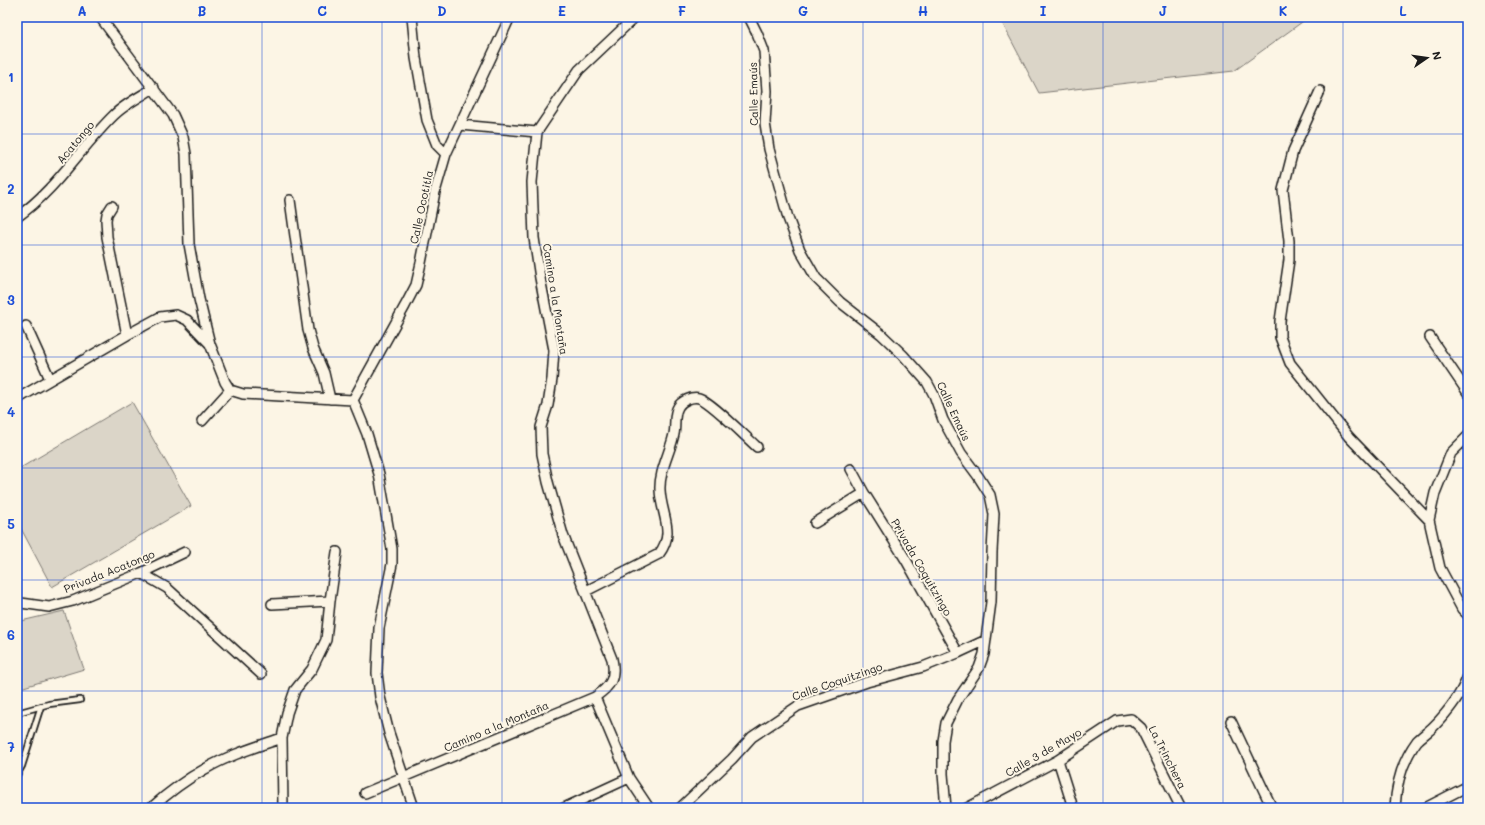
<svg xmlns="http://www.w3.org/2000/svg" width="1485" height="825" font-family="Mali,sans-serif">
<style>
.green{fill:#dbd5c8;stroke:#7c7872}
.lines{fill:none;stroke-linecap:round;stroke-linejoin:round}
.service-casing{stroke:#1c1c1c;stroke-width:8}
.minor-casing{stroke:#1c1c1c;stroke-width:12}
.service{stroke:#fcf5e5;stroke-width:4.5}
.minor{stroke:#fcf5e5;stroke-width:9}
.grid{fill:none;stroke:#1d4ed8;stroke-width:1;stroke-opacity:0.55}
.labels{text-anchor:middle;dominant-baseline:central;stroke-width:4;stroke-linejoin:round;paint-order:stroke}
.street-label{font-size:11px;fill:#1c1c1c;stroke:#fcf5e5}
.neatline{fill:none;stroke:#1d4ed8;stroke-width:1.5}
.grid-label{font-size:13px;text-anchor:middle;font-weight:bold;fill:#1d4ed8}
</style>
<rect width="100%" height="100%" fill="#fcf5e5"/>
<filter id="ink" filterUnits="userSpaceOnUse"><feTurbulence type="fractalNoise" baseFrequency=".025" numOctaves="2"/><feDisplacementMap in="SourceGraphic" scale="8" xChannelSelector="R" yChannelSelector="G"/><feConvolveMatrix kernelMatrix="1 2 1 2 8 2 1 2 1" color-interpolation-filters="sRGB"/></filter>
<g filter="url(#ink)">
<path class="green" d="M999,17H1309L1234,71L1039,93Z
M132,402L191,506L52,587L17,521V470Z
M64,611L84,669L17,689V622Z"/>
<g class="lines">
<g class="service-casing">
<path id="service" d="M17,713L49,704L80,700
M17,775L22,766L41,706"/>
</g>
<g class="minor-casing">
<path id="minor" d="M100,17L173,115L183,137L186,154L189,244L199,299L210,344L225,382L230,390L243,394L353,400
M412,17L416,58L427,120L437,145L446,154
M749,17L757,33L764,51L767,91L765,123L769,149L788,218L800,250L816,278L840,302L881,334L903,355L927,382L934,395L943,420L961,453L978,476L990,495L994,514L992,552L991,602L984,654L979,668L958,699L946,723L943,741V774L946,808
M1320,91L1293,151L1283,190L1289,241V260L1280,321V337L1290,363L1349,437L1429,520
M460,125L537,132
M290,200L308,330L313,348L324,373L330,399
M112,206L107,214L106,220L107,237L127,335
M17,217C56,190 80,148 114,115C125,104 141,96 154,88
M26,326L50,379
M1430,337L1468,393
M17,399L127,335L160,317L176,315L187,320L209,343
M353,400L367,434L379,474L392,549V564L379,628L377,673L380,697L389,733L414,808
M353,400L405,306L416,285L421,263L435,192L446,154L510,17
M202,421L230,390
M1468,436L1451,453L1435,493L1429,520L1440,568L1462,609L1468,615
M851,469L864,493L906,560L958,653
M815,523L864,493
M141,573L167,588L261,674
M586,591L659,554C676,532 661,515 660,490C659,471 670,453 674,434C676,426 673,415 678,407C681,401 692,396 699,398C710,401 746,437 757,447
M17,601L21,603L49,607L73,601L141,573L185,552
M272,604L330,601
M595,697L629,778L649,808
M1231,721L1272,808
M1058,760L1070,798L1073,808
M365,793L595,697C611,686 616,678 612,659L563,535L548,482L542,454L541,427L548,405L552,379L554,350L540,278L534,238L532,182L537,132L579,70L635,17
M151,808C168,793 185,780 205,769C229,755 256,747 282,738
M283,808L282,738L287,713L295,690L312,669L326,640L330,601L337,552
M564,808L629,778
M680,808L732,759L752,737L798,706L867,682L923,667L958,653L986,640
M967,808L1058,760L1117,721L1131,719L1141,728L1181,808
M1395,808C1396,785 1403,760 1417,741C1422,736 1428,732 1433,727C1447,713 1461,695 1468,676
M1425,808L1468,786"/>
</g>
<use href="#service" class="service"/>
<use href="#minor" class="minor"/>
</g>
</g>
<path class="grid" d="M142,17V808M262,17V808M382,17V808M502,17V808M622,17V808M742,17V808M863,17V808M983,17V808M1103,17V808M1223,17V808M1343,17V808M17,134H1468M17,245H1468M17,357H1468M17,468H1468M17,580H1468M17,691H1468"/>
<g class="labels">
<g class="street-label">
<text transform="translate(753 94) rotate(-91)">Calle Emaús</text>
<text transform="translate(75 142) rotate(-50)">Acatongo</text>
<text transform="translate(421 207) rotate(-78)">Calle Ocotitla</text>
<text transform="translate(556 299) rotate(81)">Camino a la Montaña</text>
<text transform="translate(954 411) rotate(65)">Calle Emaús</text>
<text transform="translate(922 567) rotate(60)">Privada Coquitzingo</text>
<text transform="translate(109 571) rotate(-22)">Privada Acatongo</text>
<text transform="translate(837 681) rotate(-19)">Calle Coquitzingo</text>
<text transform="translate(496 726) rotate(-23)">Camino a la Montaña</text>
<text transform="translate(1043 752) rotate(-30)">Calle 3 de Mayo</text>
<text transform="translate(1168 757) rotate(63)">La Trinchera</text>
</g>
</g>
<rect width="1485" height="825" fill="none" stroke="#fcf5e5" stroke-width="44"/>
<g transform="translate(1427 58) rotate(77)" stroke="#fcf5e5" stroke-width="3" paint-order="stroke">
<path d="M0-3L7 15L0 10L-7 15Z" fill="#1c1c1c"/>
<text y="-6" font-size="11" font-weight="bold" text-anchor="middle" fill="#1c1c1c">N</text>
</g>
<rect x="22" y="22" width="1441" height="781" class="neatline"/>
<g class="grid-label">
<text x="82" y="16">A</text>
<text x="202" y="16">B</text>
<text x="322" y="16">C</text>
<text x="442" y="16">D</text>
<text x="562" y="16">E</text>
<text x="682" y="16">F</text>
<text x="803" y="16">G</text>
<text x="923" y="16">H</text>
<text x="1043" y="16">I</text>
<text x="1163" y="16">J</text>
<text x="1283" y="16">K</text>
<text x="1403" y="16">L</text>
<text x="11" y="82">1</text>
<text x="11" y="194">2</text>
<text x="11" y="305">3</text>
<text x="11" y="417">4</text>
<text x="11" y="529">5</text>
<text x="11" y="640">6</text>
<text x="11" y="752">7</text>
</g>
</svg>
